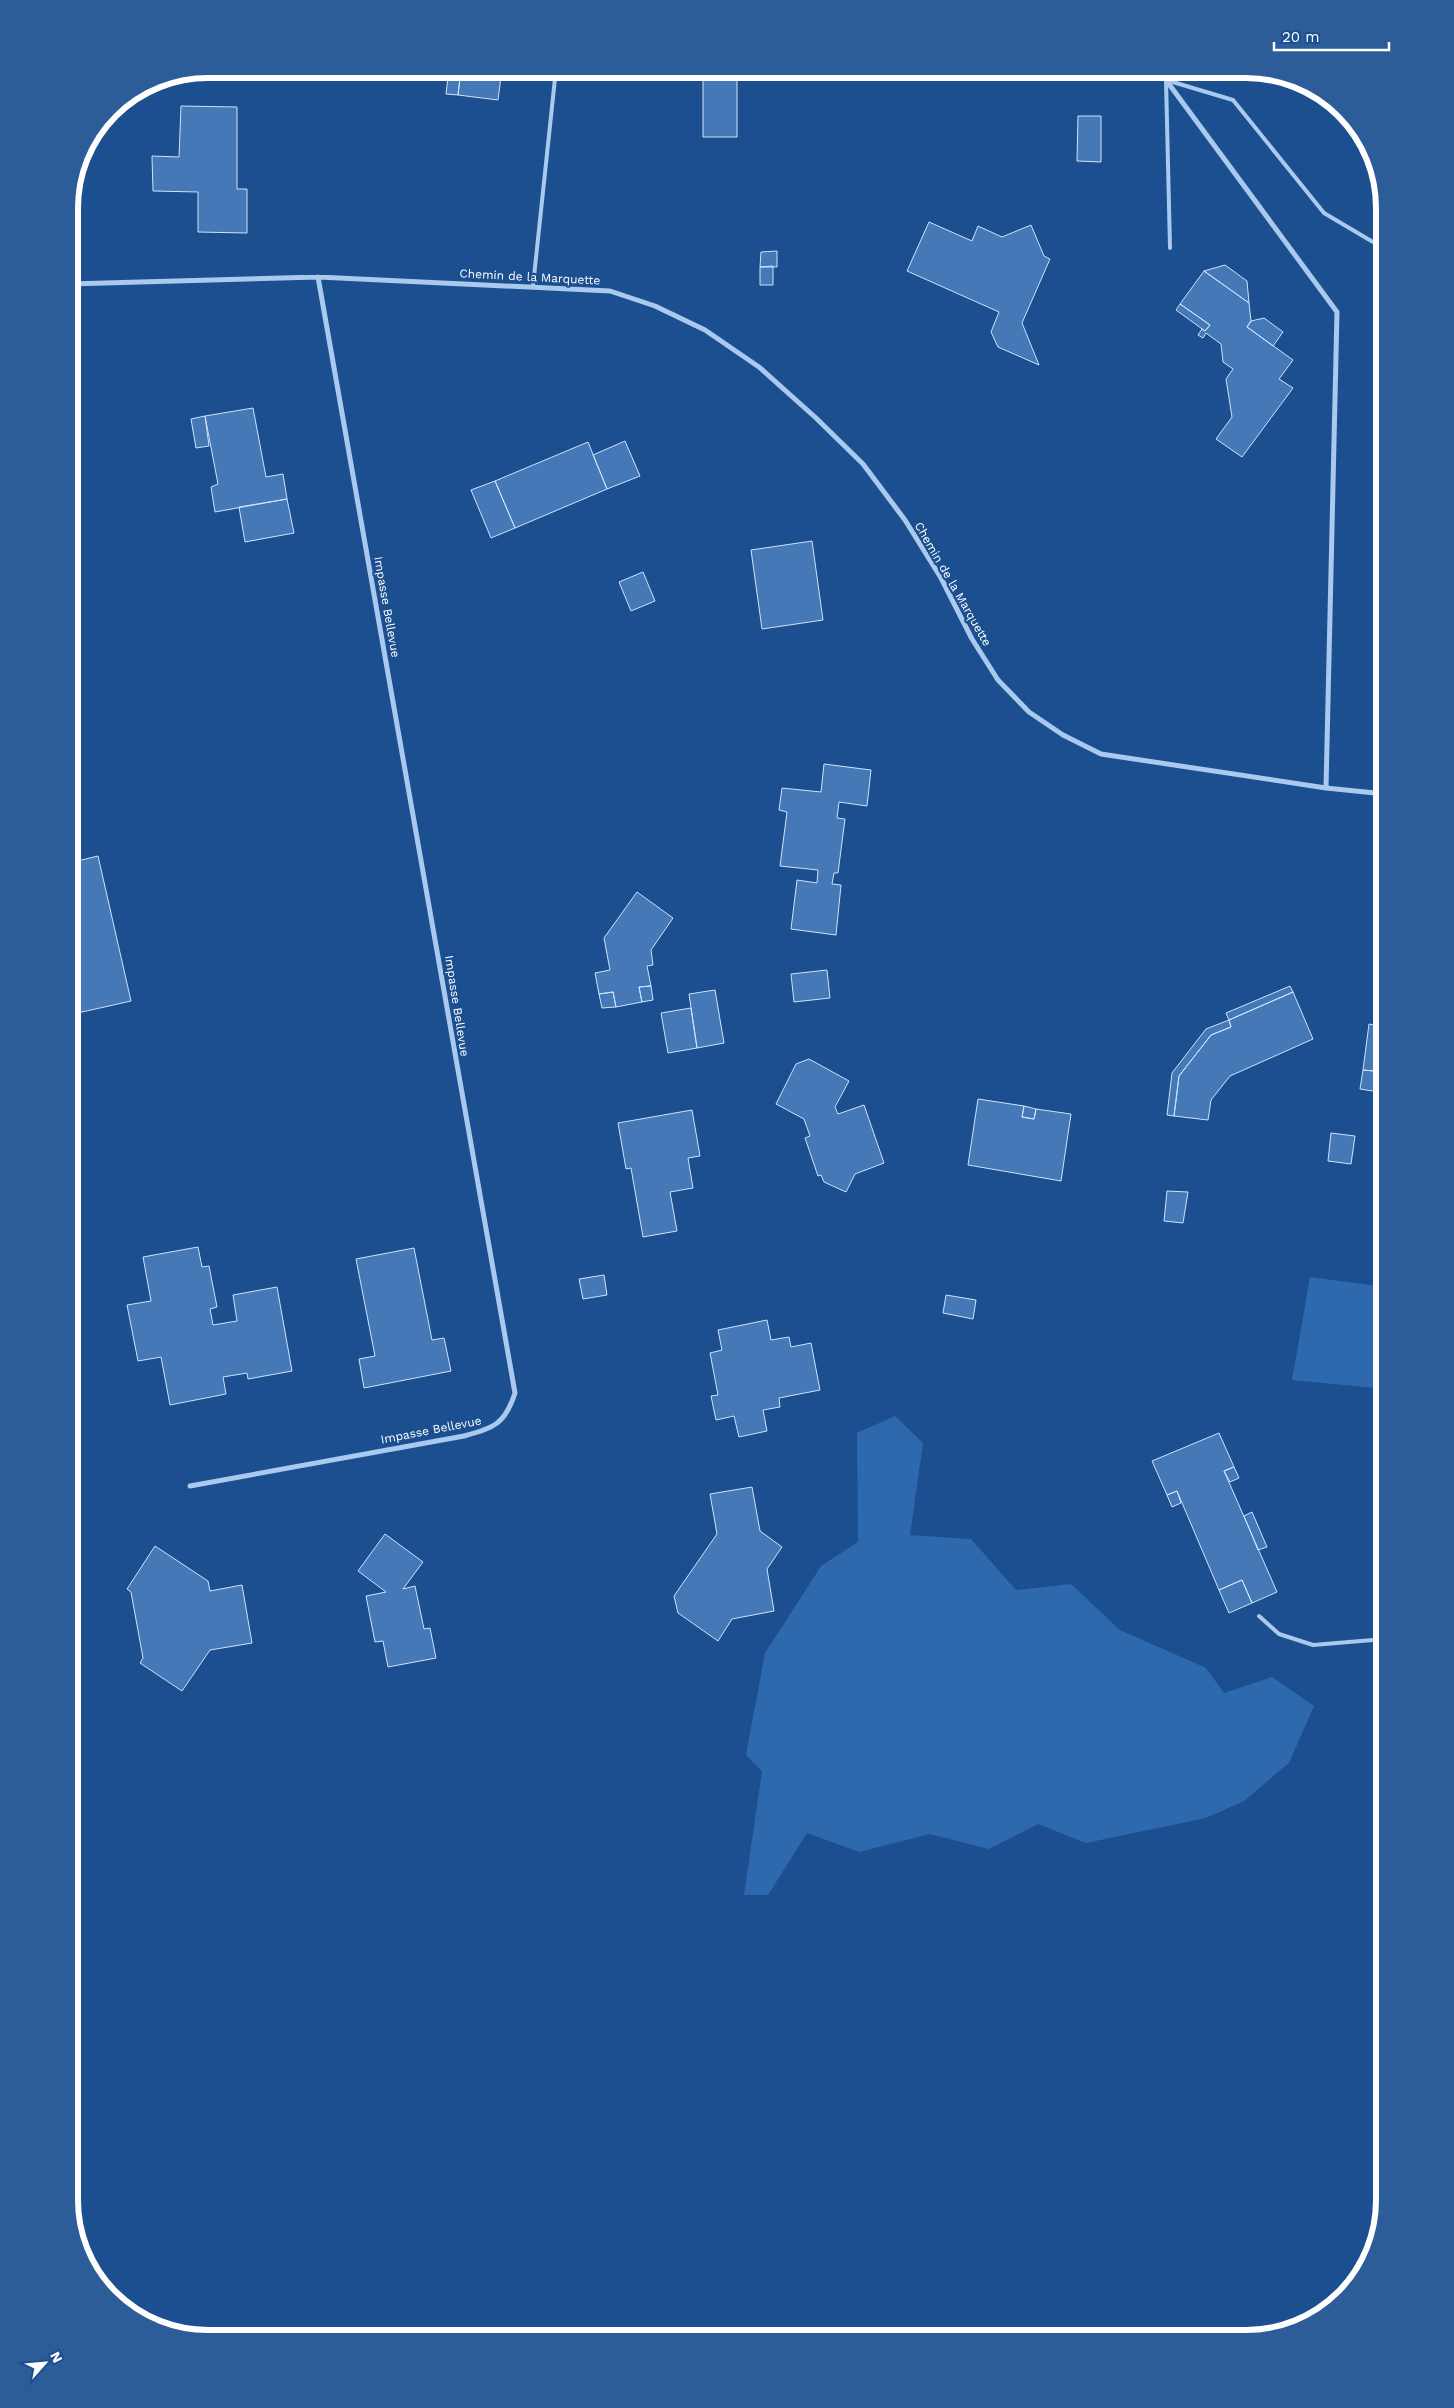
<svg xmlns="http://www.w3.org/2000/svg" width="1454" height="2408" font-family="'Work Sans',sans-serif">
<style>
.green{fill:#2e69ad}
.building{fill:#4478b7;stroke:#cfe3fa}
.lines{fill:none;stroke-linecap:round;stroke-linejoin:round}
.service{stroke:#a9c9ee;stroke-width:4}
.minor{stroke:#a9c9ee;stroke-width:5}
.labels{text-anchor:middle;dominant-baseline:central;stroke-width:4.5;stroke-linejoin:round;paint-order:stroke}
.street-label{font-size:12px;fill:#fff;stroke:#1b4f8f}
.rim{fill:none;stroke:#fff;stroke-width:6}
</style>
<rect width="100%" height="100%" fill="#1b4f8f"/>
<path class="green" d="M1310,1277L1385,1287V1389L1292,1380Z
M895,1416L923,1443L910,1535L971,1539L1016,1590L1071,1584L1120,1630L1206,1668L1224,1693L1272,1677L1314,1706L1289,1763L1244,1801L1206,1818L1086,1843L1038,1824L989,1849L930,1834L859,1852L807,1833L768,1895H744L762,1771L746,1755L765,1653L821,1566L858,1542L857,1433Z"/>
<path class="building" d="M410,69H449V73Z
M449,69H461L458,95L446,94Z
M461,69H502L498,100L458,95Z
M703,69H737V137H703Z
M181,106L237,107V189H247V233L198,232V192L153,191L152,156L179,157Z
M1078,116H1101V162L1077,161Z
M929,222L972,241L978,226L1002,237L1031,225L1044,256L1050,259L1022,323L1039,365L998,347L991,332L999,312L907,271Z
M777,251V267H760L761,252Z
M1225,265L1247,281L1249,303L1204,271Z
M773,266V285H760V267Z
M1204,271L1249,303L1251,321L1247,327L1293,360L1279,379L1293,388L1242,457L1216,439L1232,417L1226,379L1233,369L1223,362L1221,344L1206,333L1203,338L1198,335L1202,329L1205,331L1210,325L1180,304Z
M1180,304L1210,325L1205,331L1176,310Z
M1376,313L1385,314V339L1375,338Z
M1264,318L1283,332L1273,346L1247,327L1251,321Z
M253,408L266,477L283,474L287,499L215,512L211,487L218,484L205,416Z
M205,416L209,446L196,448L191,419Z
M625,441L640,476L607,489L593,455Z
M588,442L607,489L515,528L495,481Z
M495,481L515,528L491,538L471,490Z
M287,499L294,533L245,542L239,507Z
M812,541L823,620L762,629L751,550Z
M643,572L655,601L631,611L619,582Z
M69,713L79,759L69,761Z
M824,764L871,770L867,806L839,802L837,818L845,819L838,873H834L832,884L841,885L836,935L791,929L797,880L817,883L818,870L780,866L787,812L779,810L782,788L821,792Z
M98,856L131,1001L69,1015V863Z
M637,892L673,918L651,950L653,965L647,966L651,986L639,987L642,1002L616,1007L613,992L599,994L595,973L610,970L604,938Z
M827,970L830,998L794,1002L791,974Z
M651,986L653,1000L642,1002L639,987Z
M1290,986L1293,992L1229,1020L1226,1013Z
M715,990L724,1043L697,1048L689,994Z
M613,992L616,1007L602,1008L599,994Z
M1293,992L1313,1039L1230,1076L1211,1100L1208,1120L1174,1116L1179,1076L1211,1035L1231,1027L1229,1020Z
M691,1008L697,1048L668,1053L661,1013Z
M1229,1020L1231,1027L1211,1035L1179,1076L1174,1116L1167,1115L1172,1073L1206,1029Z
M1369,1024L1385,1027V1072L1363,1070Z
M809,1059L849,1081L835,1107L838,1114L864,1105L884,1163L855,1174L846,1192L824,1182L821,1175L818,1176L805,1138L810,1136L804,1119L776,1104L796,1064Z
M1363,1070L1385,1072V1093L1360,1089Z
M978,1099L1024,1106L1022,1117L1034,1119L1036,1109L1071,1114L1061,1181L968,1165Z
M1024,1106L1036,1109L1034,1119L1022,1117Z
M692,1110L700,1156L688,1158L693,1188L670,1192L677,1231L643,1237L631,1168L626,1169L618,1123Z
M1331,1133L1355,1136L1351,1164L1328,1161Z
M1167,1191L1188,1192L1183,1223L1164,1221Z
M198,1247L202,1267L209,1266L217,1307L210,1309L213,1325L237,1321L233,1295L277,1287L292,1371L248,1379L247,1373L223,1377L226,1394L170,1405L161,1357L138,1361L127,1305L151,1301L143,1257Z
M414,1248L432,1340L444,1338L451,1371L364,1388L359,1359L375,1356L356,1259Z
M604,1275L607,1295L583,1299L579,1279Z
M946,1295L976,1300L973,1319L943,1313Z
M767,1320L771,1340L789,1337L791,1347L811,1343L820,1390L779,1398L780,1407L763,1410L767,1431L739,1437L734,1416L716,1420L711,1396L718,1395L710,1353L722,1350L718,1330Z
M1219,1433L1234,1467L1224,1471L1277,1592L1252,1603L1242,1580L1219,1590L1177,1491L1167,1495L1152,1461Z
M1234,1467L1239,1478L1230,1482L1224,1471Z
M752,1487L760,1531L782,1547L767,1569L774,1611L732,1619L718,1641L678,1613L674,1596L717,1534L710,1494Z
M1177,1491L1181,1503L1172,1507L1167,1495Z
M1252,1512L1267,1547L1258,1550L1244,1516Z
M385,1534L423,1562L403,1589L415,1586L424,1629L430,1628L436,1658L388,1667L383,1641L375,1642L366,1596L386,1592L358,1571Z
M155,1546L208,1581L210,1591L242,1585L252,1643L210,1650L182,1691L140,1663L143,1658L131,1592L127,1589Z
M1242,1580L1252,1603L1229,1613L1219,1590Z"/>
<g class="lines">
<path class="service" d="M1166,80L1233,100L1324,213L1373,242
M1170,248L1166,80L1179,69
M533,286L556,69
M1259,1616L1279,1634L1313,1645L1385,1639"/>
<path class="minor" d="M1166,80L1337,312L1326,788
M69,284L318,277L610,291L655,306L705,330L759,367L816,418L863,464L905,520L941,578L972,639L998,680L1029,712L1063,735L1101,754L1326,788L1385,794
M190,1486L464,1436C494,1428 505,1424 515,1393L318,277"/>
</g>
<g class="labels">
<g class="street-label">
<text transform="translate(530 277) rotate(3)">Chemin de la Marquette</text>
<text transform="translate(953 584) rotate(60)">Chemin de la Marquette</text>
<text transform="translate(387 607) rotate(80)">Impasse Bellevue</text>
<text transform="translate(457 1006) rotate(81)">Impasse Bellevue</text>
<text transform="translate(431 1430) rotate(-11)">Impasse Bellevue</text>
</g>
</g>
<path d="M0 0H1454V2408H0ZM208 78H1246A130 130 0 0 1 1376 208V2200A130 130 0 0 1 1246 2330H208A130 130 0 0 1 78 2200V208A130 130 0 0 1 208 78Z" fill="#2d5d98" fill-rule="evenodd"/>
<path class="rim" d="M208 78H1246A130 130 0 0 1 1376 208V2200A130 130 0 0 1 1246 2330H208A130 130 0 0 1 78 2200V208A130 130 0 0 1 208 78Z"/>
<g transform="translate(45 2363) rotate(63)" stroke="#1b4f8f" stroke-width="4" paint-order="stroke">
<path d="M0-4L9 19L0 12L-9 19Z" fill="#ffffff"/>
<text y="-8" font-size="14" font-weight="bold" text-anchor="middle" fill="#ffffff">N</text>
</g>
<path d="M1274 42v8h115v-8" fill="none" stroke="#ffffff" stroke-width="2.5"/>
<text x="1282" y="42" font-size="15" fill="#ffffff" stroke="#1b4f8f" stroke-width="4" paint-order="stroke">20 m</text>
</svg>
